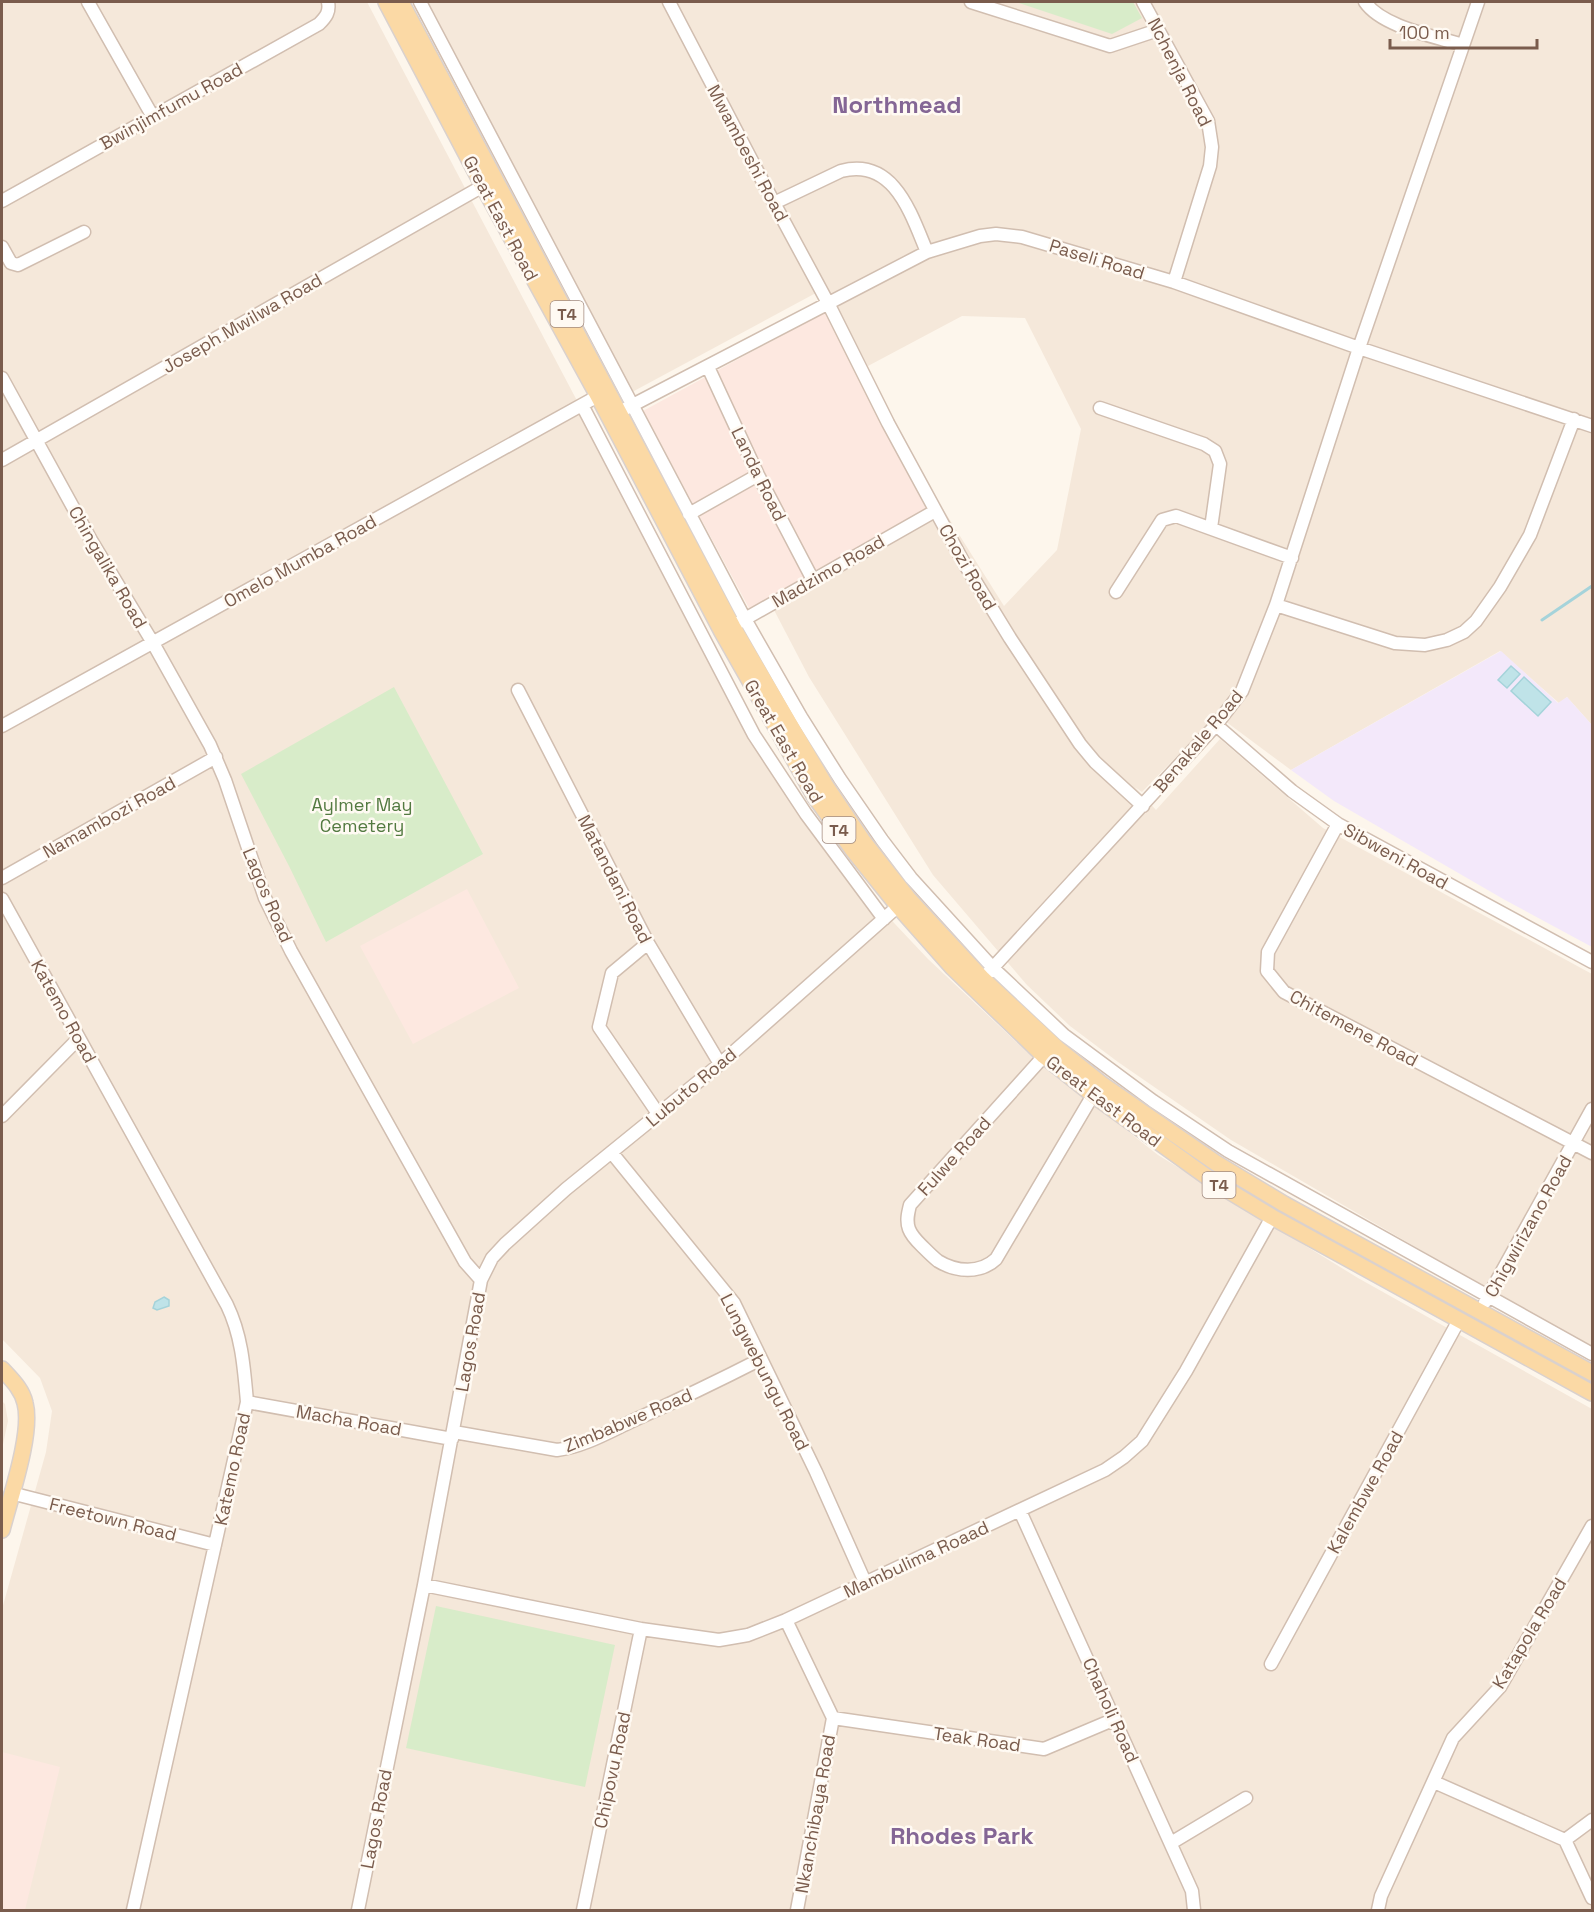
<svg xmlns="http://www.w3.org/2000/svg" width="1594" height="1912" font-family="'Space Grotesk',sans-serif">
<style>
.residential{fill:#f5e8da}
.commercial{fill:#fde8e0}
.education{fill:#f3e8fa}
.green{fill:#d8ecc9}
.water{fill:#bfe3e8;stroke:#a5d3da;stroke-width:1.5}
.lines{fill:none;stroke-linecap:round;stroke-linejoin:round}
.stream{stroke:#a5d3da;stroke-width:3}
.minor-casing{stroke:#d1beb0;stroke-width:15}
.major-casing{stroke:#dad1cd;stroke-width:18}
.minor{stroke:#fff;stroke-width:12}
.major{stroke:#fbd9a5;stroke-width:15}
.labels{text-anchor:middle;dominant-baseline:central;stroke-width:5;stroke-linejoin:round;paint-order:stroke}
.shield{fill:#fffaf3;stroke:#a28b7f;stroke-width:1.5}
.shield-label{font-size:16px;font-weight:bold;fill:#7a5c4d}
.street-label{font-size:18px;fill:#7a5c4d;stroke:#fffaf3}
.park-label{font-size:18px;fill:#537a41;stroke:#fffaf3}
.district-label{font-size:24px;font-weight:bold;fill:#846695;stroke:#fffaf3}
</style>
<rect width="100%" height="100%" fill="#fdf6ec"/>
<path class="residential" d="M2,2H367L652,543L759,739L863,890L928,959L1027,1052L1158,1155L1358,1278L1592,1409V1910H2V1609L46,1452L52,1411L40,1378L2,1339Z
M412,2H1592V725L1567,697L1559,703L1500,651L1291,770L1217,715L1142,792L1135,787L1156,810L1220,739L1323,828L1592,974V1346L1469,1278L1231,1140L1118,1062L1070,1026L1027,985L933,875L809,677L774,610L943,509L1004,606L1057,550L1081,429L1025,318L962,316L868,366L827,287L621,398Z
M2,1401L5,1404L8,1421L2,1449Z"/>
<path class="commercial" d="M832,308L940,507L750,610L643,411Z
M467,889L519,988L413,1044L360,946Z
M2,1752L60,1767L25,1910H2Z"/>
<path class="education" d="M1501,651L1558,703L1567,697L1592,725V947L1505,900L1334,801L1291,770Z"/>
<path class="green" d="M1016,2H1133L1142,18L1112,34Z
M394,687L483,854L326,942L289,866L241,774Z
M436,1606L615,1645L585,1787L406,1748Z"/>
<path class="water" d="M1511,666L1520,674L1507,688L1498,680Z
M1524,677L1551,702L1538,716L1511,691Z
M164,1297L169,1300V1306L157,1310L153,1308L155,1302Z"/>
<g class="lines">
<path class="stream" d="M1542,620L1592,586"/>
<g class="minor-casing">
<path id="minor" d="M88,2L153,117
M420,2L745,619L801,717L840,779L882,840L911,878L993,968L1064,1035L1153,1101L1228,1151L1592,1354
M669,2L774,203L828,303L888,423L964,563L1010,638L1080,744L1095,762L1143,806
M971,2L1110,46L1158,30
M1143,2L1208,121L1212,147L1210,166L1174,282
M1365,2C1382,27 1434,36 1463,45
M2,201L319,24C326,17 330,12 328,2
M774,203L841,171C894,157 911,214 927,252
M2,247L11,263L18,265L84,232
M708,367L758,475L813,580
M2,378L91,540L153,643L210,745L225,780L265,898L291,951L465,1262L481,1280L424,1585L358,1910
M582,405L754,735L806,814L884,919
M1100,408L1204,444L1215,451L1220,464L1211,528
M625,409L927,252L980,236L996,234L1022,237L1174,282L1359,348L1592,426
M2,460L483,186
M689,514L758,475
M1116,592L1162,520L1176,516L1292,558
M1276,605L1395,643L1425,645L1447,640L1464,632L1476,621L1500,587L1530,535L1574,419
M738,623L935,511
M518,690L648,943L720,1064
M1216,725L1292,791L1338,824L1592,962
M2,726L598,396
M1338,824L1268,952L1267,971L1284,992L1592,1153
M2,878L216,757
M2,899L227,1305C242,1336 244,1368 247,1402L133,1910
M648,943L612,973L599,1027L659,1115
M987,974L1216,725L1242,691L1276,605L1359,348L1478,2
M1044,1056L910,1205C908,1213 906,1221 909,1229C912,1237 918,1242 924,1248C928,1252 933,1257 938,1261C956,1272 980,1274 996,1259L1093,1095
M2,1116L79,1038
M612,1153L734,1303L816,1472L865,1582
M481,1280L492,1258L505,1244L566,1189L720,1064L905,900
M1485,1302L1592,1109
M247,1402L452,1439
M454,1432L557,1450C582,1447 607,1433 630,1422C674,1402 718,1381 761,1359
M11,1493L215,1545
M1020,1511L1192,1891L1194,1910
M424,1585L641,1629L719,1640L748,1635L786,1620L1105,1470L1124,1457L1142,1441L1186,1371L1272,1217
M786,1620L833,1718L797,1910
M1271,1664L1459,1320
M833,1718L1044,1749L1115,1719
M1434,1782L1565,1840L1592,1898
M1565,1840L1592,1820
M1171,1843L1246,1798
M583,1910L641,1629
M1378,1910L1381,1896L1453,1738L1500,1687L1592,1526"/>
</g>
<g class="major-casing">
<path id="major" d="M386,2L483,186L598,396L722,632L764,706L815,797L852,849L898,906L952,967L1044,1056L1093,1095L1214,1182L1272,1217L1592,1393
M401,2L733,627L826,786L863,841L908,898L983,979L1057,1048L1103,1085L1216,1163L1284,1204L1592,1373
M2,1369C11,1379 22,1389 25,1403C33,1433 10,1498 2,1530"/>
</g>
<use href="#minor" class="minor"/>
<use href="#major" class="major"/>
</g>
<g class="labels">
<g class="shield">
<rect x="550.5" y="301" width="33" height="26" rx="4.5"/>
<rect x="822.5" y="817" width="33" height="26" rx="4.5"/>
<rect x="1202.5" y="1172" width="33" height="26" rx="4.5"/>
</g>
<g class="shield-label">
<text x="567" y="314">T4</text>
<text x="839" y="830">T4</text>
<text x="1219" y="1185">T4</text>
</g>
<g class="street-label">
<text transform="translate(1180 72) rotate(63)">Nchenja Road</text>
<text transform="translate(171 106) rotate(-29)">Bwinjimfumu Road</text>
<text transform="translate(748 153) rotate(62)">Mwambeshi Road</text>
<text transform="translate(501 218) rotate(62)">Great East Road</text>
<text transform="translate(1097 259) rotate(17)">Paseli Road</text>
<text transform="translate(242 323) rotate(-30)">Joseph Mwilwa Road</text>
<text transform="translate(759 474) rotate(64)">Landa Road</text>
<text transform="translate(300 561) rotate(-29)">Omelo Mumba Road</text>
<text transform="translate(108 567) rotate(60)">Chingalika Road</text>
<text transform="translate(968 567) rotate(60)">Chozi Road</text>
<text transform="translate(828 571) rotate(-30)">Madzimo Road</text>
<text transform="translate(784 741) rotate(60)">Great East Road</text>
<text transform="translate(1198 741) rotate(-50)">Benakale Road</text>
<text transform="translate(109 817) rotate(-29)">Namambozi Road</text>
<text transform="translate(1396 856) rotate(29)">Sibweni Road</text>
<text transform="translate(615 879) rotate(63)">Matandani Road</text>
<text transform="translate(268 895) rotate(67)">Lagos Road</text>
<text transform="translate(64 1011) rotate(61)">Katemo Road</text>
<text transform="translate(1354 1028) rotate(28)">Chitemene Road</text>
<text transform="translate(691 1087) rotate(-40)">Lubuto Road</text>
<text transform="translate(1104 1101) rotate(37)">Great East Road</text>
<text transform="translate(954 1156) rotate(-48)">Fulwe Road</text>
<text transform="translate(1528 1226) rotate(-61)">Chigwirizano Road</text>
<text transform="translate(470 1342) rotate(-80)">Lagos Road</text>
<text transform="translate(765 1372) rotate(63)">Lungwebungu Road</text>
<text transform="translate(349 1420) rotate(10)">Macha Road</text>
<text transform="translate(628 1420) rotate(-23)">Zimbabwe Road</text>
<text transform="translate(232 1469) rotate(-78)">Katemo Road</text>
<text transform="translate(1365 1492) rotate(-61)">Kalembwe Road</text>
<text transform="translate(113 1519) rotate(14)">Freetown Road</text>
<text transform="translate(916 1559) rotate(-25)">Mambulima Roaad</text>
<text transform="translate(1529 1633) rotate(-59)">Katapola Road</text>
<text transform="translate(1111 1710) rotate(66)">Chaholi Road</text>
<text transform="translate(977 1739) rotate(8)">Teak Road</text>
<text transform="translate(612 1770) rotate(-78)">Chipovu Road</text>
<text transform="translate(815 1814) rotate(-80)">Nkanchibaya Road</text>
<text transform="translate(376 1819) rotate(-79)">Lagos Road</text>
</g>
<g class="park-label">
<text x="362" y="804">Aylmer May<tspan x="362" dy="21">Cemetery</tspan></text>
</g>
<g class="district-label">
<text x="897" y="104">Northmead</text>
<text x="962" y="1835">Rhodes Park</text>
</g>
</g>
<rect width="1594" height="1912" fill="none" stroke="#7a5c4d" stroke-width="6"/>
<path d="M1390 39v9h147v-9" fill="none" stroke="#7a5c4d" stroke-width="3"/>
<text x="1399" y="39" font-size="18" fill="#7a5c4d" stroke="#fffaf3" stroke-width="4.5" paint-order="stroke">100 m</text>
</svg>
